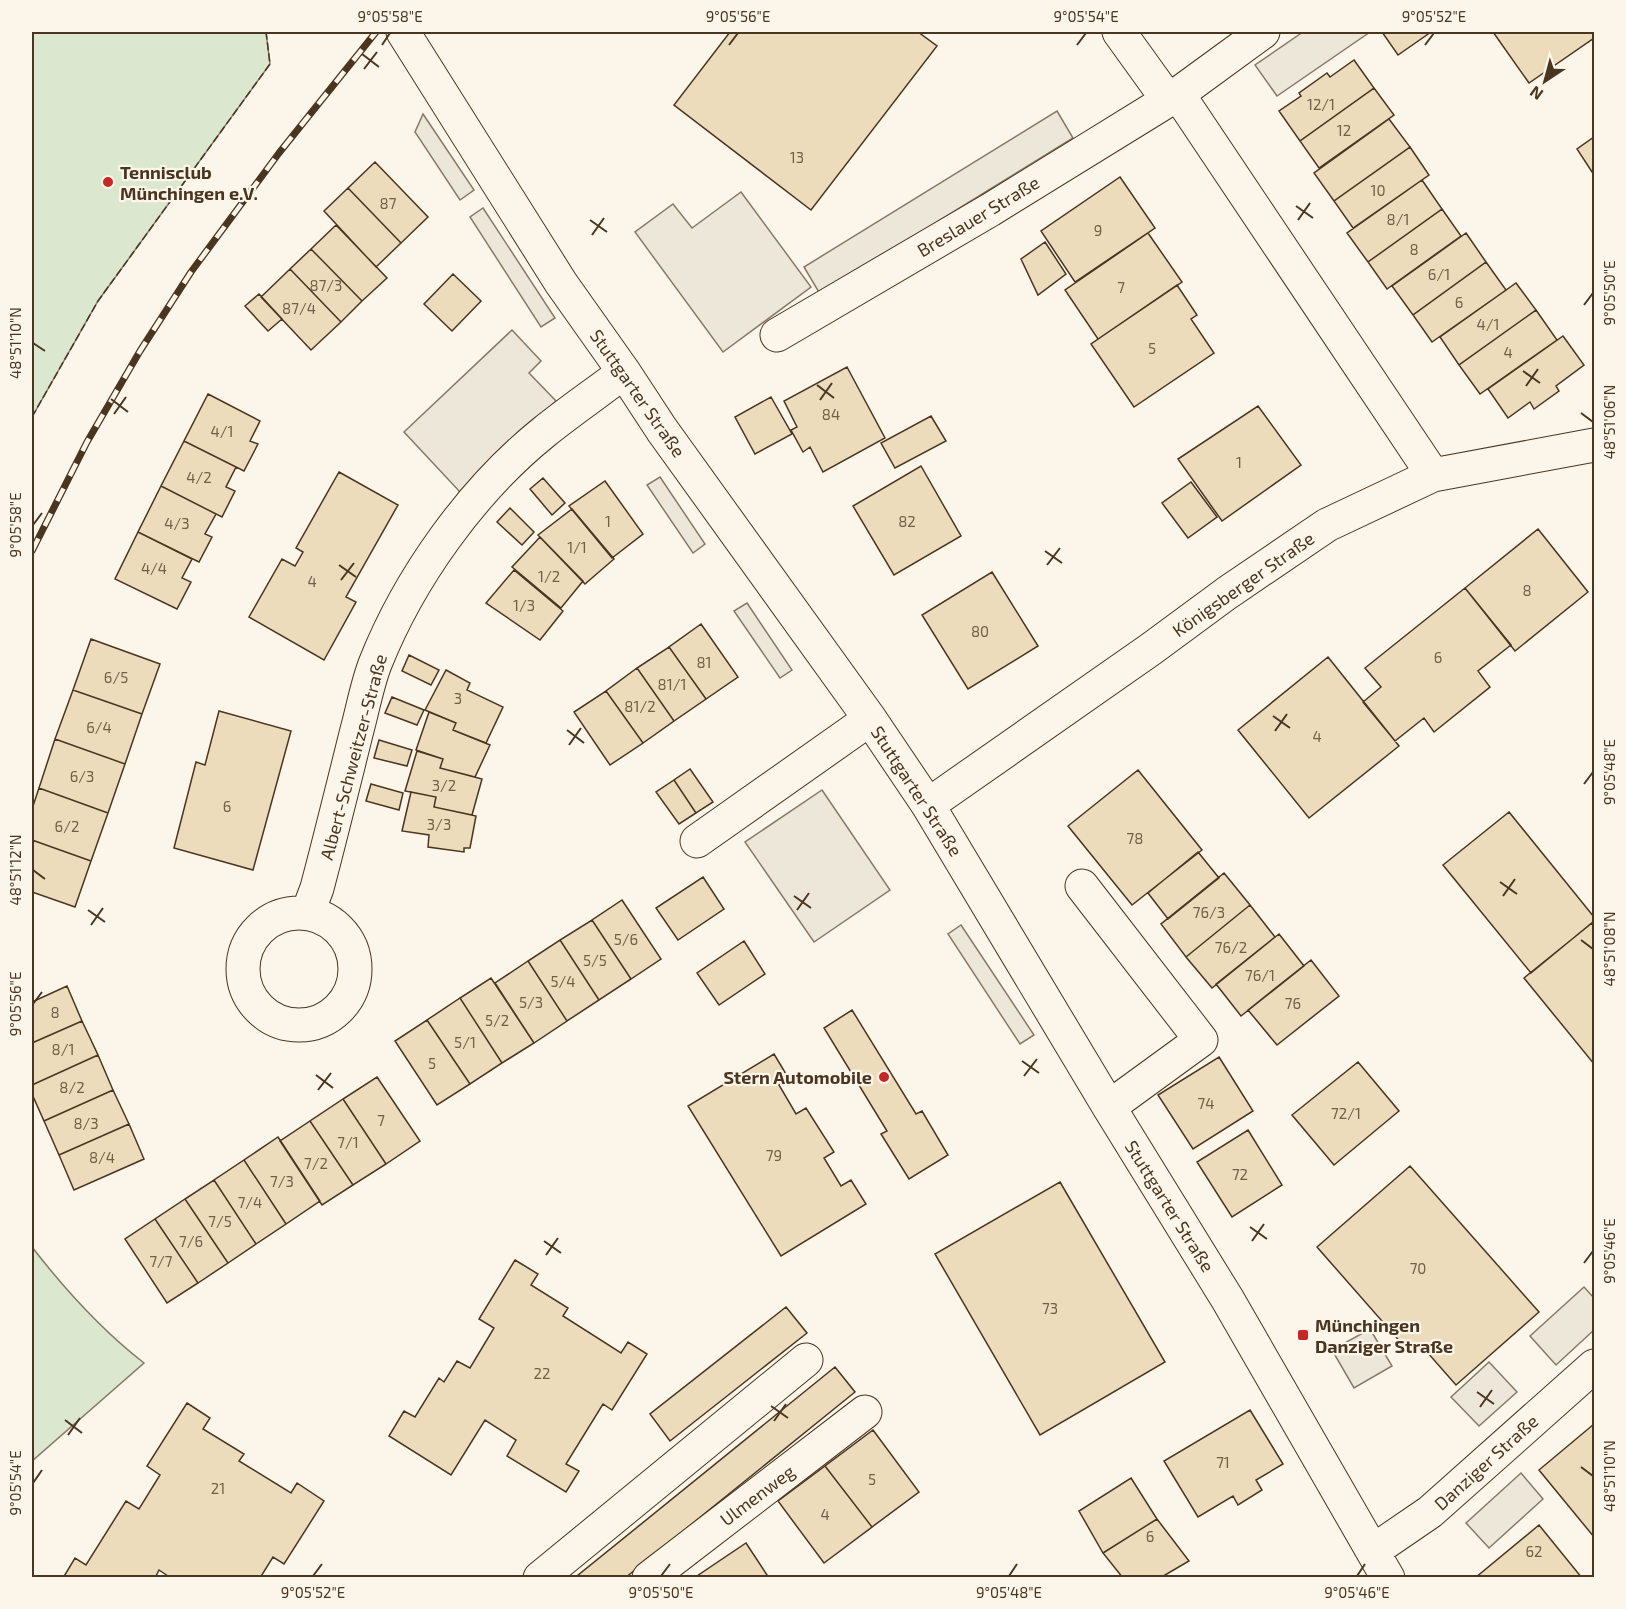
<svg xmlns="http://www.w3.org/2000/svg" width="1626" height="1609" font-family="'Exo 2',sans-serif">
<style>
.green{fill:#dce7d0;stroke:#887966;stroke-width:1.5}
.parking{fill:#ede7d9;stroke:#887966;stroke-width:1.5}
.building{fill:#ecdcbc;stroke:#4a3520;stroke-width:1.5}
.lines{fill:none;stroke-linecap:round;stroke-linejoin:round}
.minor-casing{stroke:#4a3520;stroke-width:35}
.minor{stroke:#fbf6e9;stroke-width:33}
.rail-casing{stroke:#4a3520;stroke-width:7}
.rail{stroke:#fbf6e9;stroke-width:4.5;stroke-dasharray:14;stroke-linecap:butt}
.fence{stroke:#4a3520;stroke-width:1.5;stroke-dasharray:8 3;stroke-linecap:butt}
.ticks{fill:none;stroke:#4a3520;stroke-width:2}
.poi-dot{fill:#c62828;stroke:#fbf6e9;stroke-width:2}
.labels{text-anchor:middle;dominant-baseline:central;stroke-width:4.5;stroke-linejoin:round;paint-order:stroke}
.number-label{font-size:15px;fill:#725f47}
.poi-label{font-size:18px;font-weight:bold;fill:#4a3520;stroke:#fbf6e9;text-anchor:start}
.street-label{font-size:18px;fill:#4a3520;stroke:#fbf6e9}
.neatline{fill:none;stroke:#4a3520;stroke-width:2}
.ticks-label{font-size:15px;text-anchor:middle;fill:#4a3520}
</style>
<rect width="100%" height="100%" fill="#fbf6e9"/>
<path class="green" d="M32,32H266L270,64L98,301L32,417Z
M32,1247C63,1287 104,1332 144,1363L32,1461Z"/>
<path class="parking" d="M1303,32H1370L1277,96L1255,65Z
M1057,111L1073,138L820,294L804,267Z
M423,114L474,190L460,200L415,132Z
M741,192L811,287L723,352L635,232L673,204L692,228Z
M483,208L555,318L541,327L470,217Z
M512,330L541,361L529,373L556,401L460,492L404,432Z
M660,477L705,544L693,553L647,485Z
M747,603L792,670L780,678L734,611Z
M822,790L890,890L814,942L745,842Z
M961,925L1034,1035L1020,1044L948,934Z
M1584,1287L1594,1298V1330L1556,1365L1530,1336Z
M1370,1329L1392,1366L1354,1388L1332,1350Z
M1489,1362L1517,1392L1479,1426L1451,1397Z
M1521,1473L1543,1499L1489,1548L1466,1523Z"/>
<path class="building" d="M730,32H918L937,46L811,210L674,105Z
M1382,32H1431L1398,55Z
M1493,32H1594V38L1529,83Z
M1354,60L1374,88L1300,141L1279,111L1301,96L1299,93L1327,73L1330,77Z
M1374,88L1394,115L1319,168L1300,141Z
M1389,119L1410,147L1334,201L1314,173Z
M1594,137V175L1577,149Z
M1410,147L1429,175L1353,228L1334,201Z
M375,162L428,217L401,243L348,188Z
M1120,177L1155,228L1075,282L1041,231Z
M1422,180L1442,209L1368,262L1347,233Z
M348,188L401,243L376,267L324,211Z
M1442,209L1461,236L1387,289L1368,262Z
M336,225L387,278L362,301L311,249Z
M1148,233L1182,282L1098,339L1065,290Z
M1466,233L1486,262L1413,315L1392,286Z
M1045,242L1066,274L1038,295L1021,259Z
M311,249L362,301L341,322L290,269Z
M1486,262L1506,290L1432,342L1413,315Z
M290,269L341,322L311,350L261,297Z
M453,274L481,301L452,331L424,304Z
M1516,283L1536,310L1459,365L1440,337Z
M1177,285L1197,315L1191,319L1214,353L1134,407L1091,344Z
M259,294L282,319L268,331L245,306Z
M1536,310L1557,340L1480,394L1459,365Z
M1563,336L1584,365L1556,386L1559,391L1534,409L1530,402L1508,418L1488,389Z
M847,367L885,438L823,472L810,447L803,452L791,430L797,427L784,401Z
M208,394L260,421L250,441L258,444L244,471L184,441Z
M771,397L792,434L755,454L735,417Z
M1258,406L1301,465L1222,521L1178,459Z
M931,416L946,441L895,468L881,443Z
M184,441L236,467L226,487L235,491L222,517L161,486Z
M921,466L961,536L894,575L853,506Z
M339,472L398,505L346,597L356,602L324,660L249,617L282,559L295,566L303,552L296,548Z
M543,478L565,503L552,515L530,489Z
M605,481L643,534L612,558L569,506Z
M1191,482L1217,517L1188,538L1162,503Z
M161,486L216,514L205,534L212,537L199,562L138,532Z
M510,508L534,532L522,545L497,522Z
M572,509L614,559L585,584L538,535Z
M1538,529L1588,592L1515,651L1465,588Z
M138,532L192,559L182,578L191,582L177,609L115,579Z
M540,537L583,581L561,608L512,567Z
M514,570L563,611L540,640L486,603Z
M992,572L1038,646L968,689L922,615Z
M1465,588L1511,645L1478,671L1490,687L1434,732L1424,718L1395,741L1363,702L1381,687L1365,668Z
M701,624L738,677L706,699L669,647Z
M91,639L160,664L142,714L73,690Z
M669,647L706,699L674,721L637,668Z
M409,655L439,670L431,685L402,671Z
M1328,657L1399,746L1309,818L1238,730Z
M637,668L674,721L643,743L606,691Z
M446,670L470,683L467,690L503,707L486,743L453,730L456,723L425,710Z
M73,690L142,714L125,764L55,739Z
M606,691L643,743L610,765L574,712Z
M392,697L424,710L417,725L385,713Z
M219,711L291,731L253,870L174,848L196,762L205,765Z
M429,712L456,723L453,730L490,745L475,777L440,768L443,759L416,750Z
M55,739L125,764L108,813L39,788Z
M379,740L412,750L407,766L374,758Z
M417,751L443,759L440,768L482,779L472,815L434,807L436,797L405,791Z
M690,769L713,802L696,813L674,780Z
M1138,770L1202,850L1132,905L1068,826Z
M674,780L696,813L679,824L656,792Z
M371,784L403,793L399,810L366,801Z
M39,788L108,813L91,861L32,840V809Z
M411,792L436,797L434,807L476,816L470,848H464V852L428,847L429,835L402,831Z
M1509,812L1594,917V921L1531,973L1443,865Z
M32,840L91,861L75,907L32,892Z
M1198,852L1219,878L1168,919L1148,893Z
M1224,873L1250,905L1186,957L1161,924Z
M703,877L724,909L678,940L656,908Z
M622,900L661,959L631,979L592,920Z
M1250,905L1275,937L1212,988L1186,957Z
M592,920L631,979L599,1000L560,940Z
M1592,923L1594,926V1064L1524,978Z
M1279,934L1304,966L1241,1016L1216,984Z
M560,940L599,1000L567,1021L528,961Z
M744,941L765,974L719,1005L697,973Z
M1311,960L1339,996L1277,1045L1248,1010Z
M528,961L567,1021L534,1043L495,983Z
M491,978L534,1043L502,1063L460,998Z
M67,986L82,1021L32,1043V1002Z
M460,998L502,1063L470,1084L427,1020Z
M852,1010L916,1114L922,1111L948,1155L909,1179L881,1134L887,1131L824,1028Z
M427,1020L470,1084L437,1105L395,1041Z
M82,1021L98,1055L32,1085V1043Z
M774,1054L789,1079L779,1085L796,1114L806,1108L834,1152L824,1158L841,1186L851,1180L866,1204L781,1256L688,1106Z
M98,1055L113,1090L44,1121L32,1094V1085Z
M1219,1057L1253,1111L1193,1149L1158,1095Z
M1358,1062L1399,1111L1334,1165L1292,1115Z
M377,1077L420,1141L386,1164L343,1099Z
M113,1090L129,1124L59,1155L44,1121Z
M343,1099L386,1164L353,1185L310,1121Z
M310,1121L353,1185L322,1205L280,1141Z
M129,1124L144,1159L74,1190L59,1155Z
M1248,1130L1282,1185L1232,1217L1197,1162Z
M278,1137L320,1201L286,1224L244,1160Z
M244,1160L286,1224L256,1244L214,1180Z
M1410,1166L1539,1312L1456,1385L1420,1344L1410,1353L1317,1247Z
M214,1180L256,1244L228,1263L185,1199Z
M1060,1182L1165,1362L1040,1435L935,1254Z
M185,1199L228,1263L198,1283L155,1219Z
M155,1219L198,1283L167,1303L125,1239Z
M515,1260L538,1274L531,1285L568,1308L563,1316L621,1353L628,1342L647,1354L612,1410L603,1404L566,1464L579,1471L566,1492L507,1456L516,1440L485,1420L451,1475L389,1436L404,1411L415,1417L439,1378L444,1382L457,1361L470,1368L494,1328L479,1319Z
M786,1307L807,1333L670,1441L650,1414Z
M835,1367L855,1392L625,1578H578L577,1576Z
M187,1403L210,1418L203,1429L244,1454L239,1461L291,1493L297,1483L324,1501L284,1564L273,1557L260,1578H171L159,1570L155,1578H63L75,1558L86,1565L126,1501L139,1509L160,1475L147,1466Z
M1250,1410L1283,1464L1256,1480L1262,1490L1238,1505L1233,1496L1198,1517L1164,1461Z
M1594,1424V1537L1539,1470Z
M873,1430L919,1492L872,1527L825,1466Z
M825,1466L872,1527L824,1563L778,1501Z
M1131,1478L1157,1519L1103,1553L1079,1511Z
M1157,1519L1189,1561L1160,1578H1123L1103,1553Z
M1539,1525L1582,1578H1475Z
M746,1543L769,1578H698L697,1576Z"/>
<g class="lines">
<g class="minor-casing">
<path id="minor" d="M403,32L561,283L624,372L662,430L870,719L928,805L1109,1107L1228,1300L1388,1578
M1119,32L1168,100
M1263,32L1178,94L1433,475
M777,335L990,210L1178,94
M928,805L1151,649L1227,593L1327,525L1433,475L1594,445
M697,841L870,719
M1082,886L1201,1040L1109,1107
M308,912L317,888C331,835 344,782 357,730C363,708 367,685 375,664C409,578 472,490 544,432C570,411 598,392 624,372
M243 969a56 56 0 1 1 112 0a56 56 0 1 1-112 0Z
M1373,1551L1430,1512L1594,1366
M540,1578L806,1360
M649,1578L865,1412"/>
</g>
<use href="#minor" class="minor"/>
<g class="rail-casing">
<path id="rail" d="M32,551L87,442L140,351L191,272L279,153L376,32"/>
</g>
<use href="#rail" class="rail"/>
<path class="fence" d="M32,417L98,301L270,64L266,32"/>
</g>
<path class="ticks" d="M382,45L390,33M729,45L738,33M1077,45L1086,33M1425,45L1434,33M362,54L379,67M364,69L377,52M1296,206L1313,218M590,220L607,232M1298,220L1310,203M592,235L604,218M1584,305L1593,293M33,343L45,351M1523,371L1540,383M817,385L834,398M1526,386L1538,369M111,399L128,412M820,400L832,383M1581,413L1593,422M114,414L126,397M33,525L42,513M1045,551L1062,563M339,565L356,577M1047,565L1060,548M341,580L354,563M1273,716L1290,728M567,730L584,743M1275,731L1287,714M569,745L581,728M1584,784L1593,772M33,870L45,879M1500,882L1517,894M794,896L811,908M1503,896L1515,879M88,910L105,922M797,910L809,893M91,925L103,908M1581,940L1593,949M33,1004L42,992M1022,1061L1039,1073M316,1075L333,1088M1024,1076L1037,1059M318,1090L331,1073M1250,1227L1267,1239M544,1241L561,1253M1252,1241L1264,1224M546,1255L558,1238M1584,1263L1593,1251M1477,1392L1494,1404M771,1406L788,1418M1480,1407L1492,1390M65,1420L82,1433M774,1421L786,1404M68,1435L80,1418M1581,1467L1593,1476M33,1483L42,1470M313,1576L322,1564M661,1576L670,1564M1009,1576L1017,1564M1357,1576L1365,1564"/>
<g class="poi-dot">
<circle cx="108" cy="182" r="6"/>
<circle cx="884" cy="1077" r="6"/>
<rect x="1297" y="1329" width="12" height="12" rx="3"/>
</g>
<g class="labels">
<g class="number-label">
<text x="1321" y="104">12/1</text>
<text x="1344" y="130">12</text>
<text x="797" y="157">13</text>
<text x="1378" y="190">10</text>
<text x="388" y="203">87</text>
<text x="1398" y="219">8/1</text>
<text x="1098" y="230">9</text>
<text x="1414" y="249">8</text>
<text x="1439" y="274">6/1</text>
<text x="326" y="285">87/3</text>
<text x="1121" y="287">7</text>
<text x="1459" y="302">6</text>
<text x="299" y="308">87/4</text>
<text x="1488" y="324">4/1</text>
<text x="1152" y="348">5</text>
<text x="1508" y="352">4</text>
<text x="831" y="414">84</text>
<text x="222" y="431">4/1</text>
<text x="1239" y="462">1</text>
<text x="199" y="477">4/2</text>
<text x="608" y="521">1</text>
<text x="907" y="521">82</text>
<text x="177" y="523">4/3</text>
<text x="577" y="547">1/1</text>
<text x="154" y="568">4/4</text>
<text x="549" y="576">1/2</text>
<text x="312" y="581">4</text>
<text x="1527" y="590">8</text>
<text x="524" y="605">1/3</text>
<text x="980" y="631">80</text>
<text x="1438" y="657">6</text>
<text x="704" y="662">81</text>
<text x="116" y="677">6/5</text>
<text x="672" y="684">81/1</text>
<text x="458" y="698">3</text>
<text x="640" y="706">81/2</text>
<text x="99" y="727">6/4</text>
<text x="1317" y="736">4</text>
<text x="82" y="776">6/3</text>
<text x="444" y="785">3/2</text>
<text x="227" y="806">6</text>
<text x="439" y="824">3/3</text>
<text x="67" y="826">6/2</text>
<text x="1135" y="838">78</text>
<text x="1209" y="912">76/3</text>
<text x="626" y="939">5/6</text>
<text x="1231" y="947">76/2</text>
<text x="595" y="960">5/5</text>
<text x="1260" y="975">76/1</text>
<text x="563" y="981">5/4</text>
<text x="531" y="1002">5/3</text>
<text x="1293" y="1003">76</text>
<text x="55" y="1012">8</text>
<text x="497" y="1020">5/2</text>
<text x="465" y="1042">5/1</text>
<text x="63" y="1049">8/1</text>
<text x="432" y="1063">5</text>
<text x="72" y="1087">8/2</text>
<text x="1206" y="1103">74</text>
<text x="1346" y="1113">72/1</text>
<text x="381" y="1120">7</text>
<text x="86" y="1123">8/3</text>
<text x="348" y="1142">7/1</text>
<text x="774" y="1155">79</text>
<text x="102" y="1157">8/4</text>
<text x="316" y="1163">7/2</text>
<text x="1240" y="1174">72</text>
<text x="282" y="1181">7/3</text>
<text x="250" y="1202">7/4</text>
<text x="220" y="1221">7/5</text>
<text x="191" y="1241">7/6</text>
<text x="161" y="1261">7/7</text>
<text x="1418" y="1268">70</text>
<text x="1050" y="1308">73</text>
<text x="542" y="1373">22</text>
<text x="1223" y="1462">71</text>
<text x="872" y="1479">5</text>
<text x="218" y="1488">21</text>
<text x="825" y="1514">4</text>
<text x="1150" y="1536">6</text>
<text x="1534" y="1551">62</text>
</g>
<g class="poi-label">
<text x="120" y="172">Tennisclub<tspan x="120" dy="21">Münchingen e.V.</tspan></text>
<text x="872" y="1077" text-anchor="end">Stern Automobile</text>
<text x="1315" y="1325">Münchingen<tspan x="1315" dy="21">Danziger Straße</tspan></text>
</g>
<g class="street-label">
<text transform="translate(978 216) rotate(-31)">Breslauer Straße</text>
<text transform="translate(638 393) rotate(55)">Stuttgarter Straße</text>
<text transform="translate(1243 584) rotate(-35)">Königsberger Straße</text>
<text transform="translate(353 757) rotate(-75)">Albert-Schweitzer-Straße</text>
<text transform="translate(917 791) rotate(57)">Stuttgarter Straße</text>
<text transform="translate(1170 1206) rotate(58)">Stuttgarter Straße</text>
<text transform="translate(1486 1462) rotate(-42)">Danziger Straße</text>
<text transform="translate(757 1495) rotate(-37)">Ulmenweg</text>
</g>
</g>
<rect width="1626" height="1609" fill="none" stroke="#fbf6e9" stroke-width="66"/>
<g transform="translate(1545 81) rotate(216)" stroke="#fbf6e9" stroke-width="4.5" paint-order="stroke">
<path d="M0-4.5L10 22L0 15L-10 22Z" fill="#4a3520"/>
<text y="-9" font-size="16" font-weight="bold" text-anchor="middle" fill="#4a3520">N</text>
</g>
<rect x="33" y="33" width="1560" height="1543" class="neatline"/>
<g class="ticks-label">
<text x="390" y="22">9°05'58"E</text>
<text x="738" y="22">9°05'56"E</text>
<text x="1086" y="22">9°05'54"E</text>
<text x="1434" y="22">9°05'52"E</text>
<text transform="translate(1610 293) rotate(-90)" y="5">9°05'50"E</text>
<text transform="translate(16 343) rotate(-90)" y="5">48°51'10"N</text>
<text transform="translate(1610 422) rotate(-90)" y="5">48°51'06"N</text>
<text transform="translate(16 525) rotate(-90)" y="5">9°05'58"E</text>
<text transform="translate(1610 772) rotate(-90)" y="5">9°05'48"E</text>
<text transform="translate(16 870) rotate(-90)" y="5">48°51'12"N</text>
<text transform="translate(1610 949) rotate(-90)" y="5">48°51'08"N</text>
<text transform="translate(16 1004) rotate(-90)" y="5">9°05'56"E</text>
<text transform="translate(1610 1251) rotate(-90)" y="5">9°05'46"E</text>
<text transform="translate(1610 1476) rotate(-90)" y="5">48°51'10"N</text>
<text transform="translate(16 1483) rotate(-90)" y="5">9°05'54"E</text>
<text x="313" y="1598">9°05'52"E</text>
<text x="661" y="1598">9°05'50"E</text>
<text x="1009" y="1598">9°05'48"E</text>
<text x="1357" y="1598">9°05'46"E</text>
</g>
</svg>
